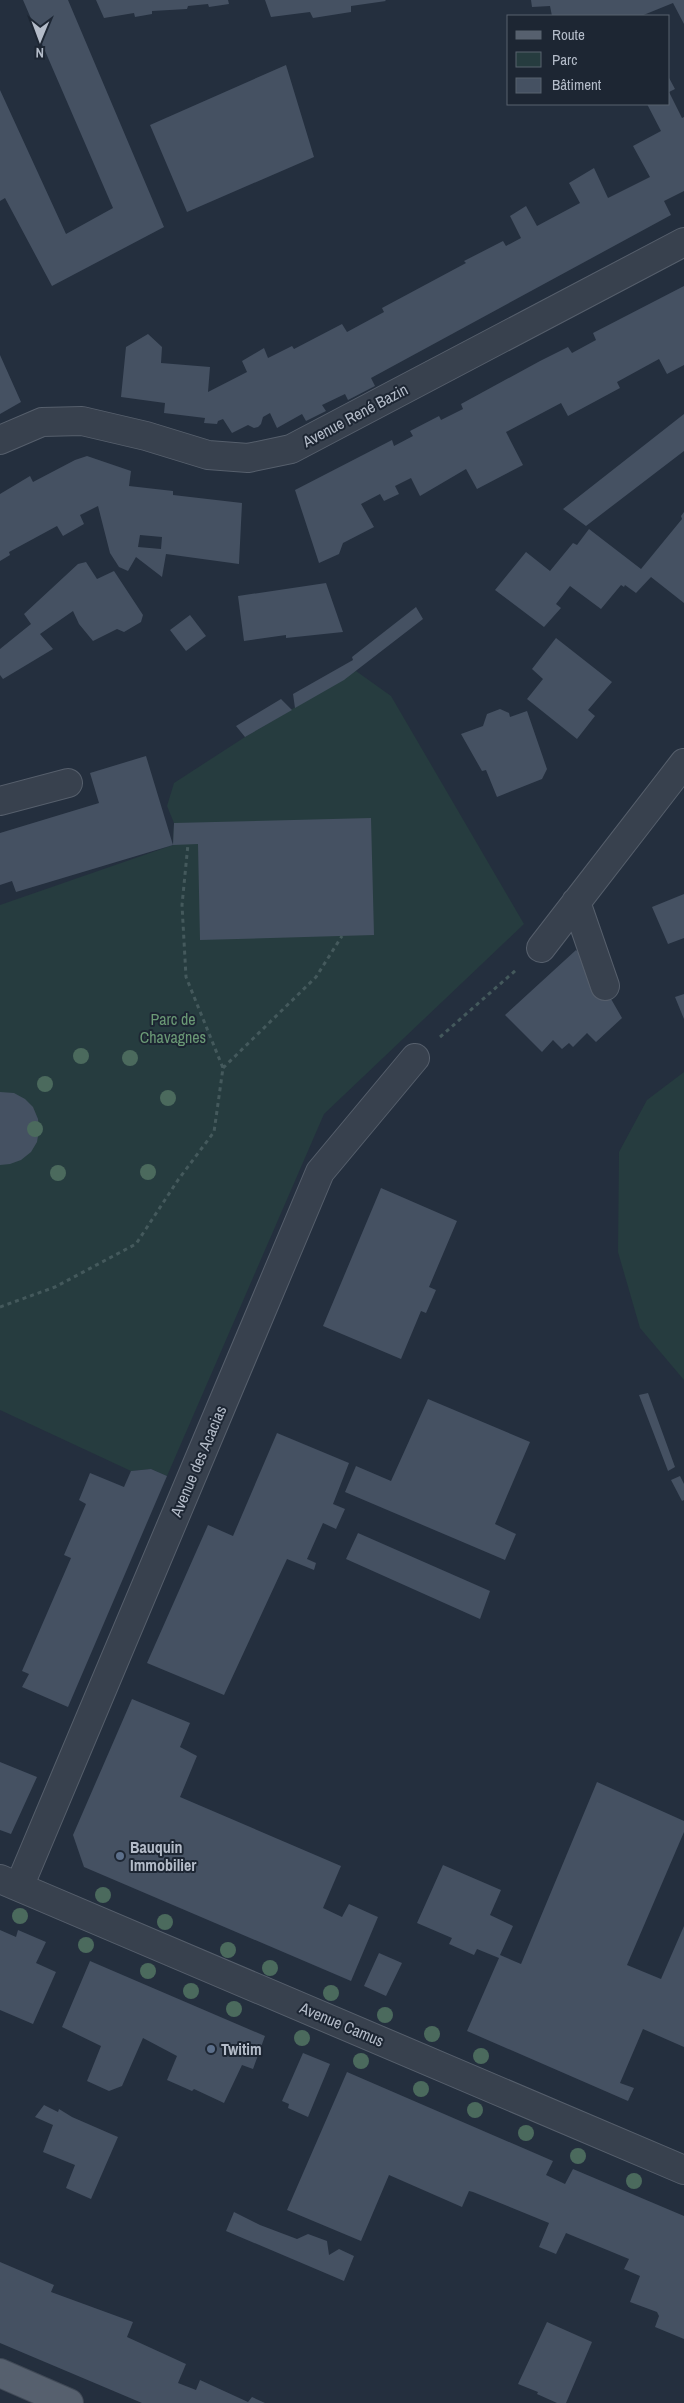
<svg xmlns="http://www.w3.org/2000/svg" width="684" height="2403" font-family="'Archivo Narrow',sans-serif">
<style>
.green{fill:#263c3f}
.building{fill:#455162;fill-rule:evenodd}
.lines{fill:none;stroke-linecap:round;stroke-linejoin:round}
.minor-casing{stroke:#565f6c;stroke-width:30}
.major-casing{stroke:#414a57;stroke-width:30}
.path{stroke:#44595c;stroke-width:3;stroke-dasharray:4 4;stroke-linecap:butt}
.minor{stroke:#38414e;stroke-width:28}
.major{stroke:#56606e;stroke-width:28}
.tree{fill:#4b6a5d}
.service-dot{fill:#5c6f8a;stroke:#1d2633;stroke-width:2}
.labels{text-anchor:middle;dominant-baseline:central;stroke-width:4;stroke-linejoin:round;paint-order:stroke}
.street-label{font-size:16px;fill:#b4bcc9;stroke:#1d2633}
.park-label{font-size:16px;fill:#6b9a76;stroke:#1d2633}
.poi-label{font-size:16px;font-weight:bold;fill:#b4bcc9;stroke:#1d2633;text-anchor:start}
</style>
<rect width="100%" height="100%" fill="#242f3e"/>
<path class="green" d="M356,671L391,696L524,924L324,1114L167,1476L151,1469L131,1471L0,1410V905L173,845L174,823L167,806L174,783L245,737Z
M684,1072V1380L640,1328L618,1252L619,1152L647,1100Z"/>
<path class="building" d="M23,0H68L164,227L52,286L5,198L0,201V90L66,234L113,208Z
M96,0H228L229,4L209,7L208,4L188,6L187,9L152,11V14L135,17L134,13L104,18Z
M265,0H385L386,1L351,6V12L313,18L310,12L271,17Z
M531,0H684V24L673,3L641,16H552L550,6L532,7Z
M286,65L314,157L187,212L150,125Z
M668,76L675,89L669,92L682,118L684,117V191L664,201L671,215L371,378L375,386L348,400L345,394L322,405L326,411L306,421L302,414L277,428L270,413L263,417L261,424L258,427L254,428L248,425L232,433L223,419L218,421L217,424L204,423L205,418L164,413L165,403L121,397L126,347L148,334L162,347L161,363L210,367L208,392L247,372L242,361L264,348L268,358L292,346L294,349L342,324L347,332L384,312L382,308L466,263L464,261L503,241L506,246L521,238L510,216L526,206L537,226L580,203L569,183L594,168L608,198L650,177L633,146L661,131L647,104H668Z
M684,286V365L667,374L659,359L617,382L620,388L568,416L561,403L506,432L523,465L477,489L466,469L420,496L411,478L395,486L399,494L384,501L380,494L361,504L374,527L343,543L339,554L319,563L295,490L392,440L394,446L413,436L410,431L439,416L441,420L463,409L461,404L540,361L568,347L572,353L596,340L593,333Z
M0,355L21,402L0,414Z
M684,414V451L586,526L563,509Z
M87,456L131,471L129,486L173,491V495L242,503L239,564L166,554L162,577L136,557L128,571L119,567L110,553L98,506L80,515L84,524L63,536L57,526L9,552L10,555L0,561V494L30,476L33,482L75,460ZM140,535L162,537L161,549L138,547Z
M684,512V603L651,577L636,593L625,585L624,587L621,585L601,609L570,586L556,604L561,608L544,627L495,590L526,552L550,571L573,543L577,545L589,529L641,569L682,519L681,516Z
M86,562L97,579L114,571L143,615L141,622L124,632L117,629L93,641L79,624L73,611L40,634L53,649L3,679L0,675V649L31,624L24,614L78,564Z
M326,583L343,632L286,638V635L244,641L238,596Z
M416,607L423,619L344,680L295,708L293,694L353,660L352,657Z
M190,615L206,636L186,651L170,630Z
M556,638L612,682L588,710L595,716L577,739L527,699L543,679L532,669Z
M281,699L292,710L245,737L236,726Z
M500,709L509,713L510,717L527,711L547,769L542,779L497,797L486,770L482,771L461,734L483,726L487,714Z
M146,756L173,845L16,892L12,881L0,885V833L99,803L90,773Z
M371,818L374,935L200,940L198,844L173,845L174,823Z
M684,894V938L668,944L652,907Z
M576,950L592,966L622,1018L596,1042L587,1033L573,1047L569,1043L562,1049L553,1040L542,1052L505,1015Z
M684,994V1019L675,997Z
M0,1092L14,1093L25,1099L33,1107L38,1119L39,1130L37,1142L31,1152L21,1160L10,1164L0,1165Z
M381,1188L457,1221L429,1287L436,1290L426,1313L421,1311L401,1359L323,1326Z
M648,1393L675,1467L668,1471L639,1395Z
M428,1399L530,1442L495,1524L516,1534L505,1560L345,1492L356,1466L391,1481Z
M277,1433L349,1463L333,1504L345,1509L336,1529L323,1523L307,1559L316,1563L314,1570L287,1559L224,1695L147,1663L208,1525L233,1536Z
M151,1469L167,1476L68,1707L22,1687L29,1674L22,1671L71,1558L64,1555L86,1504L79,1500L90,1473L124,1487L131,1471Z
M680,1476L684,1484V1500L682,1501L671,1480Z
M358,1533L490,1591L480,1619L346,1559Z
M132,1699L190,1723L180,1747L197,1756L180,1797L341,1866L323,1908L342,1917L349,1904L378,1917L351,1981L84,1867L73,1835Z
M0,1762L37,1777L11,1834L0,1830Z
M597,1782L684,1821V1832L627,1965L661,1979L684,1926V2047L643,2029L620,2083L634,2088L628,2101L467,2031L499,1958L477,1949L474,1955L449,1944L452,1938L417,1923L443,1865L501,1890L490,1915L513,1926L500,1955L521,1964Z
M0,1930L16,1937L18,1930L46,1942L36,1963L56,1972L33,2024L0,2010Z
M379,1953L402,1963L386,1996L364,1986Z
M90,1961L265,2036L253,2069L242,2065L224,2103L194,2089L192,2091L167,2080L177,2056L143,2038L122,2086L109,2091L87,2081L101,2046L62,2027Z
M303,2053L330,2064L308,2117L288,2108L289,2104L282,2101Z
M347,2072L553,2161L546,2175L565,2184L573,2169L684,2216V2339L655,2327L659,2316L657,2312L630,2302L640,2276L624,2269L629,2259L566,2233L556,2254L539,2247L549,2223L473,2192L469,2191L462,2207L389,2175L361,2241L287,2210Z
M44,2105L58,2112L59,2109L72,2117L118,2137L91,2199L66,2188L75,2165L43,2152L53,2125L35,2117Z
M234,2212L260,2225L297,2239L308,2234L327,2241L329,2255L339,2249L354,2256L344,2281L226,2231Z
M0,2262L54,2285L51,2292L133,2322L127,2337L186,2364L178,2383L196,2390L200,2380L248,2402L252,2397L265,2403H142L0,2343Z
M547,2322L592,2342L566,2403H557L537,2394L538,2392L518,2384Z"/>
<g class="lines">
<g class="minor-casing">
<path id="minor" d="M0,440L42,422L82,421L146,436L208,455L248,458L291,449L684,242
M0,801L68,783
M576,902L605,986
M541,948L684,763
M0,1879L684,2170
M19,1887L320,1172L415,1058"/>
</g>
<g class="major-casing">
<path id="major" d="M0,2373L69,2403"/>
</g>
<path class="path" d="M440,1037L516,970
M223,1068L316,977L342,936
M0,1307L55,1287L136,1244L178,1180L214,1132L223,1068L186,977L182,905L188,844"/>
<use href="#minor" class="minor"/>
<use href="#major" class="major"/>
</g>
<g class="tree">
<circle cx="81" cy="1056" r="8"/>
<circle cx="130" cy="1058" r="8"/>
<circle cx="45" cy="1084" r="8"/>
<circle cx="168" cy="1098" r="8"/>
<circle cx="35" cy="1129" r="8"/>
<circle cx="148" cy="1172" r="8"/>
<circle cx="58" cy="1173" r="8"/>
<circle cx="103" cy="1895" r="8"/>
<circle cx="20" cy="1916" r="8"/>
<circle cx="165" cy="1922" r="8"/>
<circle cx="86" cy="1945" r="8"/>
<circle cx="228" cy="1950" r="8"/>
<circle cx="270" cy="1968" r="8"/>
<circle cx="148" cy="1971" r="8"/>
<circle cx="191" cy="1991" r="8"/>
<circle cx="331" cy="1993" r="8"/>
<circle cx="234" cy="2009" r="8"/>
<circle cx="385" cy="2015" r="8"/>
<circle cx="432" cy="2034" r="8"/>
<circle cx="302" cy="2038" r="8"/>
<circle cx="481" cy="2056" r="8"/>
<circle cx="361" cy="2061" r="8"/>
<circle cx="421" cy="2089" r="8"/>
<circle cx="475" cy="2110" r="8"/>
<circle cx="526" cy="2133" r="8"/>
<circle cx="578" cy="2156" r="8"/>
<circle cx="634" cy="2181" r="8"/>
</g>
<g class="service-dot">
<circle cx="120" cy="1856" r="5"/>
<circle cx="211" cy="2049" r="5"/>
</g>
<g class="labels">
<g class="street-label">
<text transform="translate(355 415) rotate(-28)">Avenue René Bazin</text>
<text transform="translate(198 1461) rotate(-67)">Avenue des Acacias</text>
<text transform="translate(342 2024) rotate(23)">Avenue Camus</text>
</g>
<g class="park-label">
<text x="173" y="1019">Parc de<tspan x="173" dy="18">Chavagnes</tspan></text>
</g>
<g class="poi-label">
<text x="130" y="1847">Bauquin<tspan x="130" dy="18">Immobilier</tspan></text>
<text x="221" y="2049">Twitim</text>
</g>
</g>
<rect x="507" y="15" width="162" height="90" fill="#1d2633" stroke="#59626f"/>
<rect x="516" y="31" width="25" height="8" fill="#56606e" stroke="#59626f"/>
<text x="552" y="40" font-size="15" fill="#b4bcc9">Route</text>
<rect x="516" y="52" width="25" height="15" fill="#263c3f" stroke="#59626f"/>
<text x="552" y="65" font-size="15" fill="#b4bcc9">Parc</text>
<rect x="516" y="78" width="25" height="15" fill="#455162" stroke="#59626f"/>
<text x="552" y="90" font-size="15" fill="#b4bcc9">Bâtiment</text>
<g transform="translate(40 40) rotate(181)" stroke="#1d2633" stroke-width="4" paint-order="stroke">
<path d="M0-4L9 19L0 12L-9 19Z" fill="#b4bcc9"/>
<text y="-8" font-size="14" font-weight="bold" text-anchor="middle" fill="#b4bcc9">N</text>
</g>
</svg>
